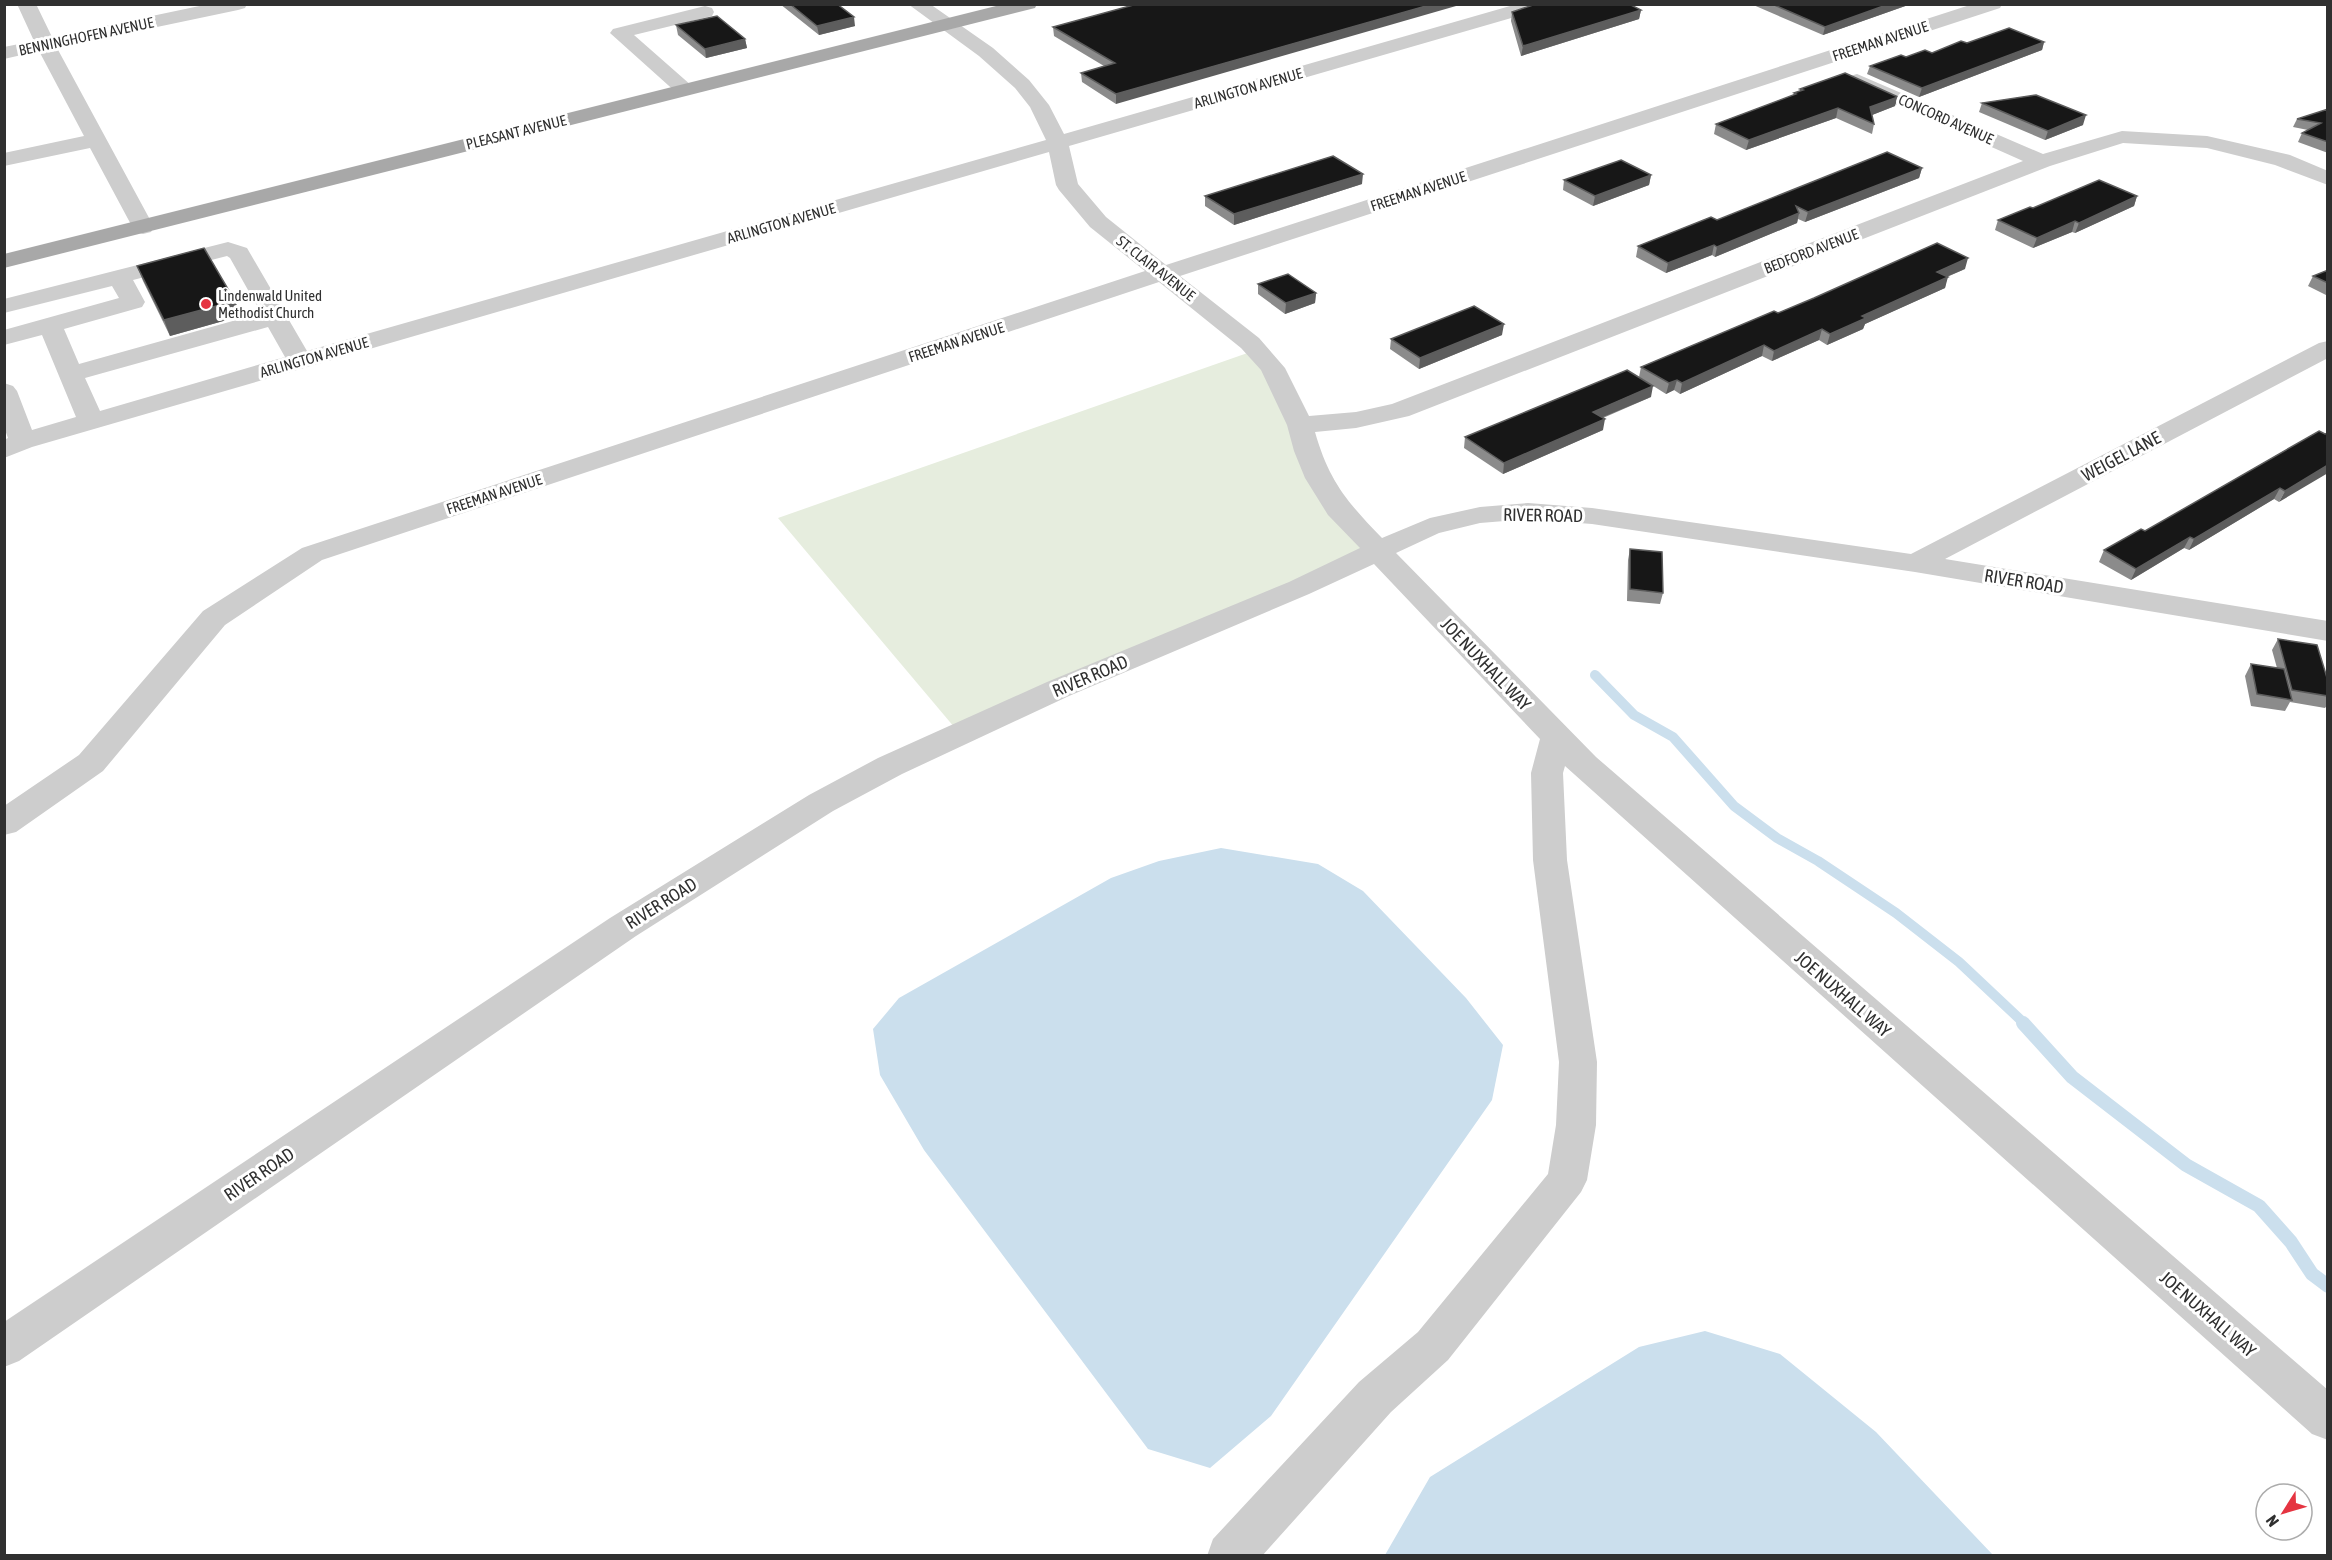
<svg xmlns="http://www.w3.org/2000/svg" width="2332" height="1560" font-family="'Asap Condensed',sans-serif">
<style>
.green{fill:#e6edde}
.water{fill:#cbdfed}
.lines{fill:none;stroke-linecap:round;stroke-linejoin:round}
.stream-far1{stroke:#cbdfed;stroke-width:10}
.stream{stroke:#cbdfed;stroke-width:14}
.minor{fill:#cdcdcd;fill-rule:evenodd}
.major{fill:#a8a8a8;fill-rule:evenodd}
.wall{fill:#8b8b8b}
.shaded-wall{fill:#5d5d5d}
.building{fill:#171717;stroke:#5d5d5d;stroke-width:1.5}
.poi-dot{fill:#e53441;stroke:#fff;stroke-width:2}
.labels{text-anchor:middle;dominant-baseline:central;stroke-width:6;stroke-linejoin:round;paint-order:stroke}
.far-street-label{font-size:15px;fill:#303030;stroke:#fff}
.far-poi-label{font-size:15px;fill:#303030;stroke:#fff;text-anchor:start}
.street-label{font-size:18px;fill:#303030;stroke:#fff}
</style>
<rect width="100%" height="100%" fill="#fff"/>
<path class="green" d="M1256,350L1376,550L960,734L778,518Z"/>
<path class="water" d="M1221,848L1318,864L1363,891L1466,998L1503,1045L1492,1100L1271,1416L1210,1468L1148,1449L924,1150L880,1075L873,1029L899,998L1111,878L1159,861Z
M1705,1331L1780,1354L1876,1432L1993,1555H1385L1430,1477L1639,1347Z"/>
<g class="lines">
<path class="stream-far1" d="M1595,675L1634,715L1673,737L1734,806L1777,838L1818,861L1896,913L1959,962L2025,1024"/>
<path class="stream" d="M2023,1023L2072,1077L2186,1165L2259,1206L2291,1242L2312,1274L2328,1286"/>
<path class="minor" d="M17,4H36L52,37L209,4H247L245,8L238,10L57,48L154,227L151,232L143,234L135,232L90,148L4,166V153L84,136L39,51L4,59V47L34,41Z
M908,4H930L993,48L1029,80L1049,105L1064,134L1517,4H1548L1546,8L1069,146L1078,184L1106,217L1166,265L1973,4H2002L2000,8L1180,276L1259,338L1285,368L1309,416L1356,412L1392,404L2023,161L1850,84L1847,80L1850,76L1857,74L2043,154L2122,131L2207,136L2290,155L2328,171V185L2275,165L2207,148L2123,143L2050,166L1409,416L1356,428L1315,432C1329,481 1347,502 1382,538L1430,518L1480,507L1528,503L1592,508L1911,554L2319,343L2328,341V358L1945,559L2328,621V641L1915,572L1592,524L1528,519L1480,523L1439,533L1396,553L1596,757L2328,1390V1440L2312,1434L1565,766L1563,773L1567,860L1597,1062L1596,1125L1587,1180L1581,1192L1448,1360L1391,1412L1262,1556H1207L1213,1539L1359,1382L1418,1332L1548,1174L1556,1125L1559,1062L1533,860L1531,773L1540,739L1374,564L1309,594L1069,696L902,774L833,811L636,936L19,1361L4,1367V1322L610,918L809,795L878,758L1047,682L1289,582L1360,548L1328,515L1305,478L1294,451L1287,425L1261,370L1241,348L1159,282L322,560L225,625L103,771L16,832L4,835V806L79,755L203,611L302,548L1145,271L1090,227L1059,190L1056,185L1049,152L32,447L4,458V440L8,438L4,427V383L13,386L17,391L32,430L76,417L42,335L4,345V330L119,298L112,286L4,313V299L228,242L247,248L307,351L1046,140L1030,107L1015,88L979,56ZM227,256L230,258L261,313L79,364L64,329L142,307L145,302L133,280ZM268,327L285,357L100,411L85,378Z
M705,6L712,8L714,12L712,16L634,35L692,86L695,90L692,94H678L610,33L613,29Z"/>
<path class="major" d="M1004,4H1037L1035,8L4,268V254Z"/>
</g>
<path class="wall" d="M780,4H837L855,26L819,35Z
M1137,4L1116,104L1082,82L1081,73L1104,66L1054,36L1053,27Z
M1751,4H1911L1823,35Z
M1641,10L1639,19L1521,56L1511,21L1512,12Z
M676,25L745,39L747,48L706,58L678,35Z
M2044,42L2042,50L1919,97L1867,74L1870,66L1906,57L1932,53L1967,43Z
M1800,89L1895,106L1872,115L1874,124L1872,134L1836,118L1746,150L1714,134L1716,124L1794,95V93L1800,91Z
M1982,103L2083,125L2045,140L1979,112Z
M2328,109V153L2298,142L2302,133L2308,130L2293,127L2297,119Z
M1922,168L1919,178L1805,222L1798,219L1797,223L1715,257L1712,255L1666,273L1636,257L1638,246L1717,220Z
M1651,175L1649,185L1593,206L1563,190L1564,180Z
M1362,184L1234,225L1205,206V196Z
M2137,196L2134,206L2075,233L2072,232L2033,248L1995,230L1998,220L2033,208Z
M137,266L235,301L241,316L170,336L143,281Z
M1965,269L1947,277L1945,288L1865,324L1863,329L1827,345L1819,340L1772,361L1762,356L1680,394L1674,390L1666,394L1639,377L1641,367L1778,313Z
M2328,270V296L2308,286L2313,276Z
M1258,284L1316,293L1315,303L1285,314L1258,294Z
M1502,335L1419,369L1390,349L1391,339Z
M1651,397L1603,418V430L1503,474L1464,448L1465,437Z
M2319,431L2279,502L2274,499L2189,550L2184,548L2131,580L2099,562L2104,550L2145,531Z
M1630,549L1663,593L1660,604L1627,601L1628,560Z
M2278,639L2328,681V704L2325,708L2290,702L2285,711L2251,706L2245,676L2251,664L2277,668L2272,650Z"/>
<path class="shaded-wall" d="M1433,4H1463L1116,104V94Z
M1889,4H1911L1823,35L1825,27Z
M1641,10L1639,19L1521,56L1523,46Z
M854,17L855,26L819,35L817,26Z
M745,39L747,48L706,58L705,49Z
M2044,42L2042,50L1919,97L1922,88Z
M1898,97L1895,106L1867,117L1870,107Z
M1838,108L1836,118L1746,150L1749,140Z
M2086,115L2083,125L2045,140L2048,131Z
M1922,168L1919,178L1805,222L1808,212Z
M1363,174L1362,184L1234,225V214Z
M1651,175L1649,185L1593,206L1595,196Z
M2137,196L2134,206L2075,233L2079,223Z
M1799,213L1797,223L1715,257L1717,247Z
M2075,221L2072,232L2033,248L2037,238Z
M1714,245L1712,255L1666,273L1668,263Z
M1968,258L1965,269L1934,282L1937,272Z
M1948,277L1945,288L1865,324L1863,329L1827,345L1830,334L1862,316Z
M1316,293L1315,303L1285,314L1286,303Z
M235,301L241,316L170,336L164,320Z
M1504,324L1502,335L1419,369L1420,358Z
M1822,329L1819,340L1772,361L1774,351Z
M1764,345L1762,356L1680,394L1682,383Z
M1677,380L1674,390L1666,394L1669,383Z
M1653,386L1651,397L1591,422L1593,412Z
M1605,419L1603,430L1503,474L1504,463Z
M2328,465V473L2279,502L2285,491Z
M2280,488L2274,499L2189,550L2194,539Z
M2190,537L2184,548L2131,580L2136,569Z"/>
<path class="building" d="M790,4H837L854,17L817,26Z
M1137,4H1433L1116,94L1081,73L1115,63L1053,27Z
M1536,4H1629L1641,10L1523,46L1512,12Z
M1772,4H1889L1825,27Z
M717,16L745,39L705,49L676,25Z
M2009,28L2044,42L1922,88L1870,66L1901,55L1906,57L1925,50L1932,53L1961,41L1967,43Z
M1845,73L1898,97L1870,107L1874,124L1838,108L1749,140L1716,124L1796,94L1794,93L1803,90L1800,89Z
M2036,95L2086,115L2048,131L1982,103Z
M2328,109V142L2302,133L2321,123L2297,119Z
M1887,152L1922,168L1808,212L1796,206L1799,213L1717,247L1714,245L1668,263L1638,246L1711,217L1717,220Z
M1333,156L1363,174L1234,214L1205,196Z
M1621,160L1651,175L1595,196L1564,180Z
M2099,180L2137,196L2079,223L2075,221L2037,238L1998,220L2030,207L2033,208Z
M1937,243L1968,258L1937,272L1948,277L1862,316L1866,318L1830,334L1822,329L1774,351L1764,345L1682,383L1677,380L1669,383L1641,367L1774,311L1778,313L1814,298Z
M204,248L235,301L164,320L137,266Z
M2328,270V283L2313,276Z
M1288,274L1316,293L1286,303L1258,284Z
M1474,306L1504,324L1420,358L1391,339Z
M1627,370L1653,386L1593,412L1605,419L1504,463L1465,437Z
M2319,431L2325,434L2328,433V465L2285,491L2280,488L2194,539L2190,537L2136,569L2104,550L2141,529L2145,531Z
M1630,549L1662,552L1663,593L1630,589Z
M2278,639L2317,645L2328,681V696L2292,690Z
M2251,664L2284,669L2292,700L2257,694Z"/>
<circle class="poi-dot" cx="206" cy="304" r="6"/>
<g class="labels">
<g class="far-street-label">
<text transform="translate(86 36) rotate(-12)">BENNINGHOFEN AVENUE</text>
<text transform="translate(1880 41) rotate(-18)">FREEMAN AVENUE</text>
<text transform="translate(1248 88) rotate(-16)">ARLINGTON AVENUE</text>
<text transform="translate(1946 119) rotate(24)">CONCORD AVENUE</text>
<text transform="translate(516 132) rotate(-14)">PLEASANT AVENUE</text>
<text transform="translate(1418 191) rotate(-18)">FREEMAN AVENUE</text>
<text transform="translate(781 223) rotate(-16)">ARLINGTON AVENUE</text>
<text transform="translate(1811 251) rotate(-21)">BEDFORD AVENUE</text>
<text transform="translate(1156 268) rotate(38)">ST. CLAIR AVENUE</text>
<text transform="translate(956 342) rotate(-18)">FREEMAN AVENUE</text>
<text transform="translate(314 357) rotate(-16)">ARLINGTON AVENUE</text>
<text transform="translate(494 494) rotate(-18)">FREEMAN AVENUE</text>
</g>
<g class="far-poi-label">
<text x="218" y="295">Lindenwald United<tspan x="218" dy="17">Methodist Church</tspan></text>
</g>
<g class="street-label">
<text transform="translate(2121 456) rotate(-28)">WEIGEL LANE</text>
<text transform="translate(1543 515) rotate(1)">RIVER ROAD</text>
<text transform="translate(2024 581) rotate(9)">RIVER ROAD</text>
<text transform="translate(1486 664) rotate(46)">JOE NUXHALL WAY</text>
<text transform="translate(1090 676) rotate(-23)">RIVER ROAD</text>
<text transform="translate(661 903) rotate(-32)">RIVER ROAD</text>
<text transform="translate(1843 994) rotate(41)">JOE NUXHALL WAY</text>
<text transform="translate(259 1174) rotate(-34)">RIVER ROAD</text>
<text transform="translate(2208 1314) rotate(41)">JOE NUXHALL WAY</text>
</g>
</g>
<rect width="2332" height="1560" fill="none" stroke="#303030" stroke-width="12"/>
<g transform="translate(2284 1512) rotate(233)"><circle r="28" fill="#ffffff" stroke="#acacac" stroke-width="1.5"/>
<path d="M0-4.5L10 22L0 15L-10 22Z" fill="#e53441"/>
<text y="-9" font-size="16" font-weight="bold" text-anchor="middle" fill="#303030">N</text>
</g>
</svg>
